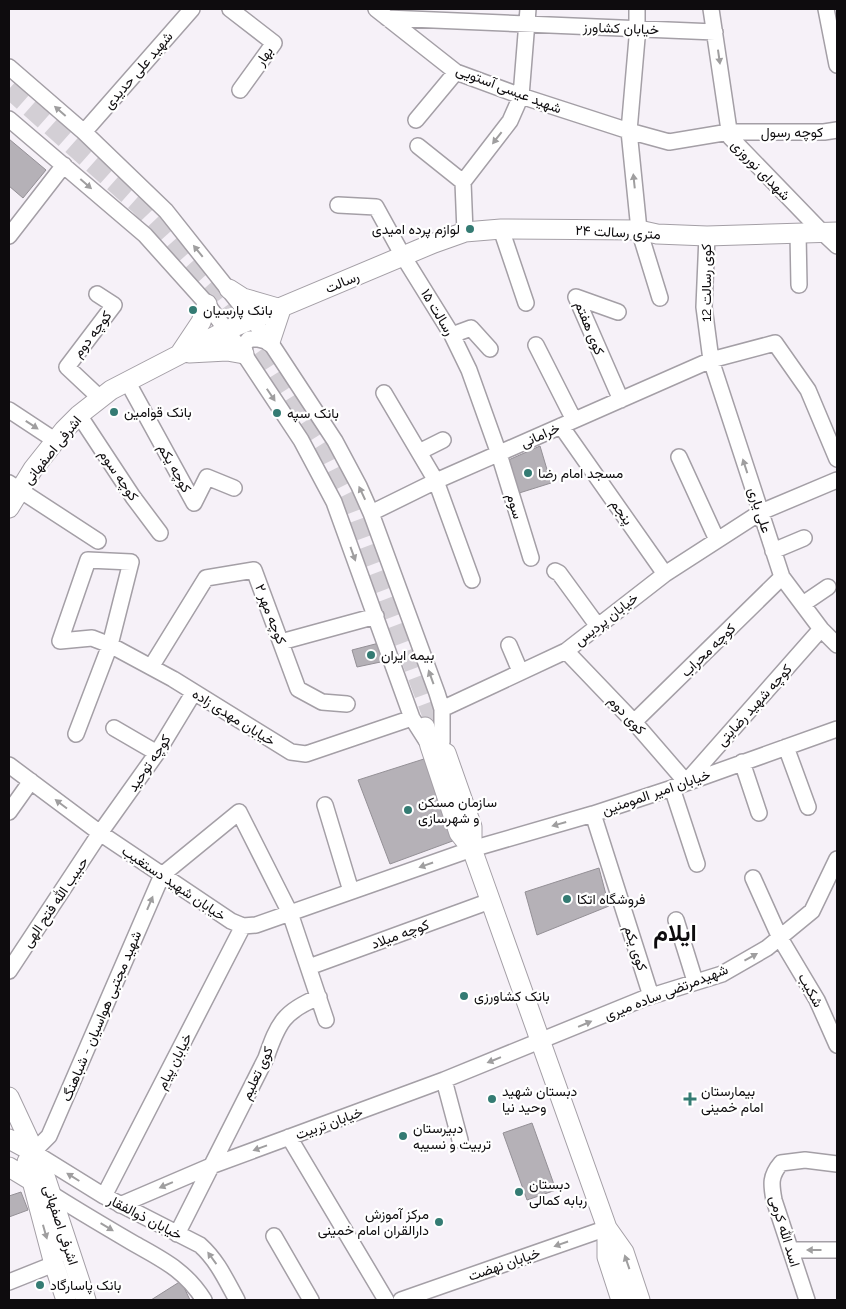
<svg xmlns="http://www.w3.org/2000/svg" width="846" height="1309" font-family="Raleway,Vazirmatn,sans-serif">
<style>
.building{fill:#b5b1b7;stroke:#949096}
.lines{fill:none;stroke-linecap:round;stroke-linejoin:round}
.major-tunnel{stroke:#d3cfd5;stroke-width:19;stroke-dasharray:19 9;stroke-linecap:butt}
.minor-casing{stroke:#a49fa6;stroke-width:18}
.major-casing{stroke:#a49fa6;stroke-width:21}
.minor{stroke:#fff;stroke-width:15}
.major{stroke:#fff;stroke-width:19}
.oneway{fill:#9f9e9f}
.poi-dot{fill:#347b73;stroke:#fff;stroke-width:2}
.labels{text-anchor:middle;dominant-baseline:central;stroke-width:4.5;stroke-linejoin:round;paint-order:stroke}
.street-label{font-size:14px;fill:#0e0c0e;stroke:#fff}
.poi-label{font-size:14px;fill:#0e0c0e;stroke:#fff;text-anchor:start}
.town-label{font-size:24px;font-weight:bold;fill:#0e0c0e;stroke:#fff}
</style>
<rect width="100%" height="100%" fill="#f6f1f8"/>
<path class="building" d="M9,139L46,170L23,198L9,186Z
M540,446L551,483L516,494L504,462Z
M383,642L390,660L357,667L352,650Z
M427,758L458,839L390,864L358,780Z
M599,868L609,906L537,935L525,892Z
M532,1123L556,1190L527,1200L503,1133Z
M21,1192L28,1210L9,1217V1196Z
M181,1281L190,1300H151Z"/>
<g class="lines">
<path class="major-tunnel" d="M9,89L139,205L163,230L221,295L262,351L330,459L351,501L435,724"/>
<g class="minor-casing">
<path id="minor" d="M230,9L274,43L240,90
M376,9L456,72L521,96L629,131L669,142L729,132H824L837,130
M637,9V38L629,131L639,230L660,298
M711,9L730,137L821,231L837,246
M826,9L837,65
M387,18L715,32
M9,67L84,132L166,211L270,342L335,441L359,486L371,513L437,693L442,709V742
M9,119L145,235L207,304L244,354L301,440L334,502L412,718L426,740
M416,120L456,72
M84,132L192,9
M418,146L463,182
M338,205L376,207L403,256L452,335L469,370L499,454L531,558
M501,229L526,303
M465,232L463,182L510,121L521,96L528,9
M798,233L799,285
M9,236L64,165
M707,236L704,307L711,360L782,577L821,629L837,645
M97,294L114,305L67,367L100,398
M618,312L576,297L621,400
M452,335L471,328L490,349
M536,345L574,420
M244,354L245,344L249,339H258L270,342
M127,381L194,503L207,477L234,488
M384,393L436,481L472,580
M9,410L56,441
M79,415L133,497L160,533
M561,426L665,574
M419,452L443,440
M679,457L717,540
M9,483L98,541
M371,513L436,481L711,360L775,343L808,390L837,459
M773,551L804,538
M555,571L559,573L597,625
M803,604L828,587
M281,642L376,616
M509,645L520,671
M566,651L634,722L686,782L821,629
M151,667L206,578L254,570L298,689L322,702L347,704
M442,709L566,651L665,574L761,512L837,480
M634,722L782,577
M114,728L157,753
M76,734L110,645L131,562L88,560L60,641L92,638L110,645L173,679L291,752L306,754L412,718
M786,747L808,807
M742,762L759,813
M9,765L100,833L231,921L243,926L256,925L472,849L593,814L672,788L837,729
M672,788L697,864
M325,805L351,891
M9,812L31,781
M593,814L651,996
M753,878L780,938L817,1000L837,1045
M676,920L695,981
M309,967L490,901
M9,971L100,833L157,753L194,692
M444,1080L460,1140
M289,1137L386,1300
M47,1191C75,1209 104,1226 133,1243C163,1260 185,1270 204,1300
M104,1196L243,926
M120,1205L211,1166L444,1080L645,998L722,974L767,948L812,911L837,859
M177,1234L266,1058C278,1023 284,1011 319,997
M274,1236L311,1300
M791,1250H837
M9,1282L54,1264
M237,1300C226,1280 217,1260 200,1245L104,1196L33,1152L49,1136L162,875L239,812L290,913L326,1020
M401,1300L607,1228
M807,1300L774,1200C771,1184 770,1176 781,1163L805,1160L837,1164"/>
</g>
<g class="major-casing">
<path id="major" d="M229,289L243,298L281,309
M270,342L281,309
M181,352L201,322L207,304
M189,353L227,351L244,354
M9,508L33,469L64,430L79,415L111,390L227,330L434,243L465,232L501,229L639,230L657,234L707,236L837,232
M425,727L430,746L459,833L472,849L607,1228L624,1252L640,1300
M446,753L472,827V849
M9,1097L43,1170L86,1300
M9,1139L33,1152
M33,1152L27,1162L54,1264L66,1300
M9,1167L32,1181
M607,1228V1257L621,1300"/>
</g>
<use href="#minor" class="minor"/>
<use href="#major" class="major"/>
</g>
<defs><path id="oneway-solid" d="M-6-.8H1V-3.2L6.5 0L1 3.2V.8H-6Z" transform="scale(1.25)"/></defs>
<g class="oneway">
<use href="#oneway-solid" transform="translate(719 57) rotate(82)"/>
<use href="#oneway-solid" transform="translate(60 111) rotate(-139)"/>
<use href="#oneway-solid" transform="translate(497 138) rotate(128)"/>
<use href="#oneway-solid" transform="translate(634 181) rotate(-96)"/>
<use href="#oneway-solid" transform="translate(86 184) rotate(41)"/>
<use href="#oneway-solid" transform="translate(198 251) rotate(-129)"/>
<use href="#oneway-solid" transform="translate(271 395) rotate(56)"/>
<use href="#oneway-solid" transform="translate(32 425) rotate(33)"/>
<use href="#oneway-solid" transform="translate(745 466) rotate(-108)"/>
<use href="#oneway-solid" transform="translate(362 493) rotate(-115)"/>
<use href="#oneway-solid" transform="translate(353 554) rotate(70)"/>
<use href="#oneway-solid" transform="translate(431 677) rotate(-110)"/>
<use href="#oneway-solid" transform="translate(61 804) rotate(-143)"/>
<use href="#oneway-solid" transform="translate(559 824) rotate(164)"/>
<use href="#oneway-solid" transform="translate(426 865) rotate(161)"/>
<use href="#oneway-solid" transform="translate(150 903) rotate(-67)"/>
<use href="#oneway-solid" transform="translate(751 957) rotate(-29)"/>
<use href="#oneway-solid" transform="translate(585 1024) rotate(-23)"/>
<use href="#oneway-solid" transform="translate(494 1060) rotate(158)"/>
<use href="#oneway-solid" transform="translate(260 1148) rotate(160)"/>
<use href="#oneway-solid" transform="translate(73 1177) rotate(-148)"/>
<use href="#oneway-solid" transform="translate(166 1185) rotate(157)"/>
<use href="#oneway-solid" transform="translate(107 1227) rotate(31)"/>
<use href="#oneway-solid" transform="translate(45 1232) rotate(74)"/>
<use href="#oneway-solid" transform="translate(561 1244) rotate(161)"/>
<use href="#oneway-solid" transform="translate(814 1250) rotate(180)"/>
<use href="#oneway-solid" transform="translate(212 1258) rotate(-126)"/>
<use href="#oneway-solid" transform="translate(627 1262) rotate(-109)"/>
</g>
<g class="poi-dot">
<circle cx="470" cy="229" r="5"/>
<circle cx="193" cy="310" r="5"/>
<circle cx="114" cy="412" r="5"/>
<circle cx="277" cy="413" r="5"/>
<circle cx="528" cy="473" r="5"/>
<circle cx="371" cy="655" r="5"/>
<circle cx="408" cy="810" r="5"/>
<circle cx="567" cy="899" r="5"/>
<circle cx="464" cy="996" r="5"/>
<circle cx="492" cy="1099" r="5"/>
<path d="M687.5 1091.5h5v5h5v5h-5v5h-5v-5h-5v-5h5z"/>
<circle cx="403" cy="1136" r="5"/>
<circle cx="519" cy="1192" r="5"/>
<circle cx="439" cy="1222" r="5"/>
<circle cx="40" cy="1285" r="5"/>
</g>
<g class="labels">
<g class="street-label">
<text transform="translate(621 28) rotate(2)">خیابان کشاورز</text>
<text transform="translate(264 56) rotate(-55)">بهار</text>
<text transform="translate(138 70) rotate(-49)">شهید علی حدیدی</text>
<text transform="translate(509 89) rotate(21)">شهید عیسی آستویی</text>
<text x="792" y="132">کوچه رسول</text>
<text transform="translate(761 170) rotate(46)">شهدای نوروزی</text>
<text transform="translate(618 232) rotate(3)">۲۴ متری رسالت</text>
<text transform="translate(342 282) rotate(-23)">رسالت</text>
<text transform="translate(706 283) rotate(-90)">کوی رسالت 12</text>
<text transform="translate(438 312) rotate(59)">رسالت ۱۵</text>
<text transform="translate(590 328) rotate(68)">کوی هفتم</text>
<text transform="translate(92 334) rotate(-53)">کوچه دوم</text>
<text transform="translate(540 435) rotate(-24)">خرامانی</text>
<text transform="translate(52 450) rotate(-51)">اشرفی اصفهانی</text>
<text transform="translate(175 468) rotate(61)">کوچه یکم</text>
<text transform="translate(119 475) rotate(56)">کوچه سوم</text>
<text transform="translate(515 506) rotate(73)">سوم</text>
<text transform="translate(760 510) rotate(72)">علی یاری</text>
<text transform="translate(622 512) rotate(55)">پنجم</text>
<text transform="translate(271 614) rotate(69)">کوچه مهر ۲</text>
<text transform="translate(606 619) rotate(-38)">خیابان پردیس</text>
<text transform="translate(708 650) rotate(-44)">کوچه محراب</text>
<text transform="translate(754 705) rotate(-48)">کوچه شهید رضایتی</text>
<text transform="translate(627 715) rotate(47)">کوی دوم</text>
<text transform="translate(234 717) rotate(32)">خیابان مهدی زاده</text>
<text transform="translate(149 763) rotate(-56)">کوچه توحید</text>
<text transform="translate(656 792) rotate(-19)">خیابان امیر المومنین</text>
<text transform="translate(174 883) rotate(34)">خیابان شهید دستغیب</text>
<text transform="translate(55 902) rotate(-56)">حبیب الله فتح الهی</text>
<text transform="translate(400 934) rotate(-20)">کوچه میلاد</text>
<text transform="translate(636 948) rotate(72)">کوی یکم</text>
<text transform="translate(811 990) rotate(61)">شکیب</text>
<text transform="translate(666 992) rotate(-21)">شهیدمرتضی ساده میری</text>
<text transform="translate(101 1016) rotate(-67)">شهید مجتبی هواسیان - شباهنگ</text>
<text transform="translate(174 1061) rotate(-63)">خیابان پیام</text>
<text transform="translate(257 1073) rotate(-65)">کوی تعلیم</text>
<text transform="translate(329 1123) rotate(-20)">خیابان تربیت</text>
<text transform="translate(145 1217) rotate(27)">خیابان ذوالفقار</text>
<text transform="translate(61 1225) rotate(72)">اشرفی اصفهانی</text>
<text transform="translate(785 1231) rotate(73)">اسد الله کرمی</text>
<text transform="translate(504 1264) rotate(-19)">خیابان نهضت</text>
</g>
<g class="poi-label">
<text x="460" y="229" text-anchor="end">لوازم پرده امیدی</text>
<text x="203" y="310">بانک پارسیان</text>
<text x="124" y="412">بانک قوامین</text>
<text x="287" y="413">بانک سپه</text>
<text x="538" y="473">مسجد امام رضا</text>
<text x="381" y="655">بیمه ایران</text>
<text x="418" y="802">سازمان مسکن<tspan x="418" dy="16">و شهرسازی</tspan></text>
<text x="577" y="899">فروشگاه اتکا</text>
<text x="474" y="996">بانک کشاورزی</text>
<text x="502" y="1091">دبستان شهید<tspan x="502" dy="16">وحید نیا</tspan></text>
<text x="701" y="1091">بیمارستان<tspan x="701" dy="16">امام خمینی</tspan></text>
<text x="413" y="1128">دبیرستان<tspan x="413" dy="16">تربیت و نسیبه</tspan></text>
<text x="529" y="1184">دبستان<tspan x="529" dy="16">ربابه کمالی</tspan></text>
<text x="429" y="1214" text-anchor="end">مرکز آموزش<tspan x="429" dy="16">دارالقران امام خمینی</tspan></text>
<text x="50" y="1285">بانک پاسارگاد</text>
</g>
<g class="town-label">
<text x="675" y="932">ایلام</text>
</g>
</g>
<rect width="846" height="1309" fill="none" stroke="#0e0c0e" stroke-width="20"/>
</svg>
